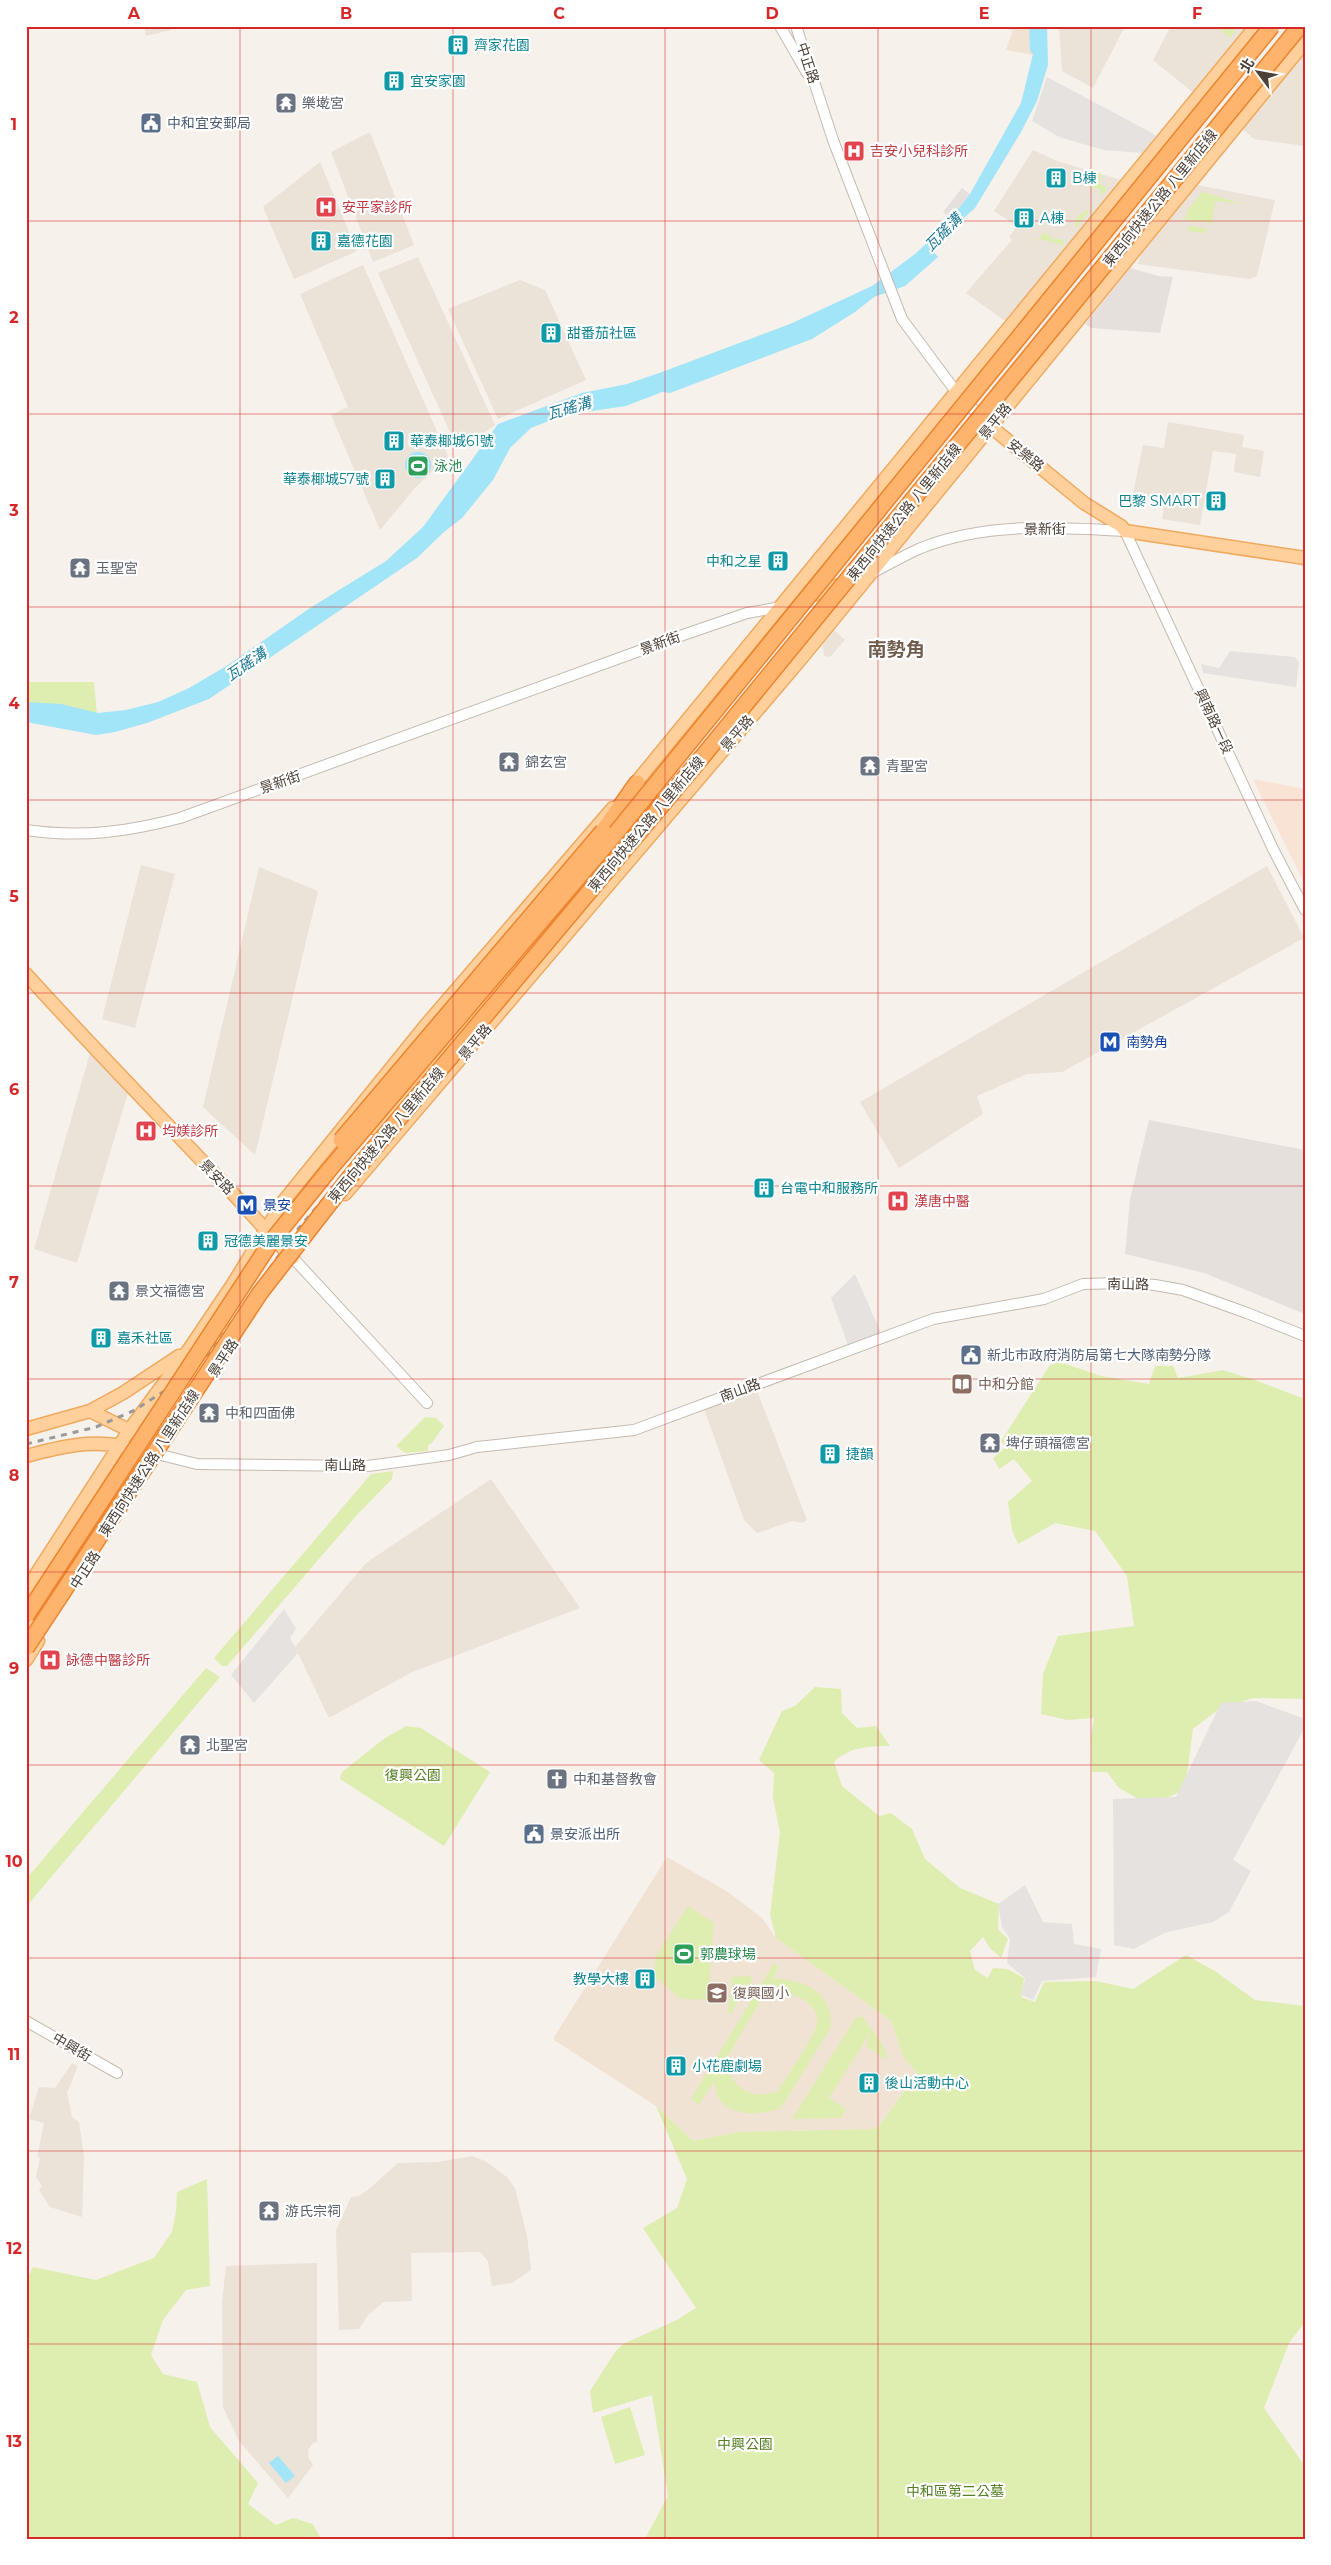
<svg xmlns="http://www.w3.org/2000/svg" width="1331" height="2565" font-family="Montserrat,'Noto Sans TC',sans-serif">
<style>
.residential{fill:#ebe2d8}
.commercial{fill:#f9e3d5}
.industrial{fill:#e6e0dc}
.education{fill:#f1e3d3}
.green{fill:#ddeeb0;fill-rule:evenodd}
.parking{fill:#e5e2df}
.water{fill:#a2e4f8}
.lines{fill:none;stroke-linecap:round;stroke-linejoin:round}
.minor-casing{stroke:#c6baaf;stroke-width:12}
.major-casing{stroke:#f0aa5f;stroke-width:15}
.highway-casing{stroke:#ed842e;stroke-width:18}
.minor{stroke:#fff;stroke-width:10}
.major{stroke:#ffd09b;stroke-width:12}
.highway{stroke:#ffb46d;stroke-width:15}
.rail{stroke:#9a9a9a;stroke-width:3;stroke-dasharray:6 6;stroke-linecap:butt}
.highway-bridge-casing{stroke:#ed842e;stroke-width:18;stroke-linecap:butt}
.highway-bridge{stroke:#ffb46d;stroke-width:15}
.grid{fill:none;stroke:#d62828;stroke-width:1;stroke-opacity:0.55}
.labels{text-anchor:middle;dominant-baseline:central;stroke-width:4.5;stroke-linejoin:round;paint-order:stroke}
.culture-label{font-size:14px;fill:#0d838f;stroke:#fff;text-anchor:start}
.street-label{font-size:14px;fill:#4c4037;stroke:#fff}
.worship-label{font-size:14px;fill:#5b616d;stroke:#fff;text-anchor:start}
.service-label{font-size:14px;fill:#4e5e75;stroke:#fff;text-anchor:start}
.health-label{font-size:14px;fill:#be3a42;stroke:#fff;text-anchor:start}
.leisure-label{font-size:14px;fill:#27864d;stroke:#fff;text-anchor:start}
.transit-label{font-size:14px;fill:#164399;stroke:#fff;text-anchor:start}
.education-label{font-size:14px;fill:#785e54;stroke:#fff;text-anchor:start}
.park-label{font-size:14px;fill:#567f22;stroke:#fff}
.water-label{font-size:15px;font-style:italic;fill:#1f7b97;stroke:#fff}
.district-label{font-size:19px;font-weight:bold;fill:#705c4d;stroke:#fff}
.neatline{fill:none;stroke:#d62828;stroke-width:2}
.grid-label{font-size:16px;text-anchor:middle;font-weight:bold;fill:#d62828}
</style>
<rect width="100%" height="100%" fill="#f7f1eb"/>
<path class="residential" d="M144,26H170L171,30L146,36Z
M1059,26H1125L1093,88L1062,71Z
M1171,26H1251L1195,94L1153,60Z
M1305,53V146L1254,139L1241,128Z
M370,132L414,245L373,262L331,152Z
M1033,150L1057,161L1121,180L1005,321L966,293L1012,240L1009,237L1017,226L994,211Z
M320,162L357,251L294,279L263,207Z
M1197,185L1275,200L1257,276L1250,279L1137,264L1143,251L1139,248L1193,186Z
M418,257L495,425L458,450L378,273Z
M363,265L448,456L414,489L380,530L331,415L348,407L300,294Z
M520,280L545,290L586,380L498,419L448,309Z
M1168,422L1244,435L1242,447L1264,451L1260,477L1234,472L1236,454L1213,451L1200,525L1162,519L1165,499L1133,494L1143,445L1164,448Z
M832,628L845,640L830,657L824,656L822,639Z
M141,865L175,874L135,1028L102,1019Z
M1267,866L1304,938L1062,1072L1027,1074L977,1096L983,1114L899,1168L860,1102Z
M259,867L318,891L255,1155L203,1107Z
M90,1053L128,1093L77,1263L34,1249Z
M756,1388L807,1520L802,1523L792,1521L757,1533L744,1520L704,1409Z
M491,1479L580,1608L410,1673L329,1718L295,1647L366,1563Z
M72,2063L78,2066L67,2093L72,2117L79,2122L84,2157L82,2217L50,2207L39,2190L42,2186L36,2177L40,2158L37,2157L44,2123L29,2119L39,2087L55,2088Z
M472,2156L485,2161L507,2177L515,2188L527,2236L531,2270L512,2283L492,2286L488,2261L480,2252L411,2253L412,2301L384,2302L368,2315L359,2329L339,2330L336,2230L351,2197L359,2196L369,2189L398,2163L438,2162Z
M317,2263V2442L313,2443L308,2450L309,2459L313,2465L288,2498L239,2441L223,2407L222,2303L226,2266Z"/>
<path class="commercial" d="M1253,779L1305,789V885Z"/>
<path class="industrial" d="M962,188L970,194L951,218L943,212Z
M1130,268L1158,276L1173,277L1160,333L1091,328L1085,324Z
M1149,1120L1305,1150V1314L1204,1273L1125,1254L1130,1199Z"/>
<path class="education" d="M987,26H1033V55L1006,50L1013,30Z
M667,1857L728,1892L762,1918L776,1938L891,2021L904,2058L917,2072L877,2129L738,2132L693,2141L656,2106L554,2040V2037Z"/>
<path class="green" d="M1221,26H1231L1236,30L1230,38L1219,29Z
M1085,169L1101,173L1099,183L1108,189L1102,196L1100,189L1093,188L1085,182L1091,175Z
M1202,192L1242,204L1215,201L1212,223L1185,220L1186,213Z
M1086,210H1090L1075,229L1076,218Z
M1189,226L1205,228L1207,230L1204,233L1189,231L1187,228Z
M1044,232L1054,239H1061L1065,242L1061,245L1041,239L1039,241L1038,240Z
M26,682H94L97,715L26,709Z
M1060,1362L1101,1376L1149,1384L1155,1366H1173L1178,1378L1223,1370L1255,1380L1305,1399V1699L1253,1698L1219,1709L1193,1729L1185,1790L1149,1805L1119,1788L1107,1772H1092L1091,1737L1094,1718L1067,1720L1041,1714L1043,1674L1058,1636L1134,1626L1127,1576L1095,1531L1055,1523L1018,1544L1012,1530L1008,1502L1032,1481L1014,1459L999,1469L993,1458L1006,1447L1001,1441L1050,1365Z
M425,1417L436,1418L444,1426L431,1444L428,1445V1451L405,1453L396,1446Z
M393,1471L392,1479L356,1516L227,1666H222L214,1658L371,1474Z
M206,1668L220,1677L26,1907V1879Z
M815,1687L841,1689L842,1713L857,1728L876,1726L890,1746C869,1746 849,1747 834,1762L842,1786L879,1816L891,1813L912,1829L925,1859L960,1888L999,1904L998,1929L1008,1939L1001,1958L989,1947L983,1937L970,1951L975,1970L988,1978L993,1968L1007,1969L1024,1978L1021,1997L1035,2002L1044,1982L1096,1981L1133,1989L1186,1955L1215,1971L1255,2000L1305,2006V2322L1289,2343L1264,2408L1305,2466V2539H645L668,2496L652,2395L593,2413L590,2391L615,2352L623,2344L677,2320L696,2308L643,2228L677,2208L687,2179L656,2106L693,2141L738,2132L877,2129L917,2073L904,2058L891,2021L776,1938L770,1915L780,1832L773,1798L774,1773L759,1760L782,1711L795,1706Z
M406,1726L421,1728L490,1772L444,1846L340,1779L342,1772L385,1738Z
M688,1906L714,1923L708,2000L681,1999L654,1976L656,1956Z
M774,1963L779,1967L772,1979C802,1977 837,1995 830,2029L781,2108C763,2116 728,2117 718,2097C716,2092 715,2086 714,2081L699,2105L691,2099ZM775,1991C791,1992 824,2003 816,2027C810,2043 788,2074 778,2091C750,2101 733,2089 725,2061L761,2000L766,1994Z
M752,1976L750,1985L744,1989L731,2014L728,2012L732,1977Z
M856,2017H863C871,2031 886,2043 887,2060L867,2047L870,2033L829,2098L846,2109L841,2118L792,2119Z
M207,2179L210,2286L186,2290L163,2320L151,2355L163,2374L197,2382L210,2427L258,2483L248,2504L276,2525L293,2518L313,2524L321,2539H26V2282L33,2267L96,2280L154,2258L172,2232L176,2211L177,2192Z
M630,2407L645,2455L615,2464L601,2417Z"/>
<path class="parking" d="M1047,77L1152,133L1156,136L1142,153L1104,150L1059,137L1032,121Z
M1230,651L1295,657L1299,663L1296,687L1203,673L1201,664L1219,668Z
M855,1274L882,1335L849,1348L831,1298Z
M284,1609L296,1629L290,1638L298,1653L254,1703L231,1675Z
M1256,1701L1305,1719V1727L1233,1860L1251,1871L1229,1912L1213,1922L1164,1933L1134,1949L1114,1945L1113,1799L1176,1797L1221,1703Z
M1025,1885L1043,1922L1072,1924L1074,1944L1101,1949L1096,1977L1042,1981L1033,2000L1021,1995L1025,1978L1007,1963L1010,1939L1002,1927L998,1904Z"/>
<path class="water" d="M1029,26H1047L1048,65L1037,101L1021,132L975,208L931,248L938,257L905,286L874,297L855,312L812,339L670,393L662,392L626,406L564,415L531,428L510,448L493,480L462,518L444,532L417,558L209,699L147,723L115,732L96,735L26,722V702L61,704L98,713L126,710L158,702L189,688L228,665L310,608L386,561L423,527L498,424L582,393L627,384L662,372L790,324L872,286L915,254L942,229L970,194L1021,103L1033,54L1030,51Z
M405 465a13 13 0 1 1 26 0a13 13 0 1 1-26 0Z
M278,2456L295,2476L286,2483L269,2463Z"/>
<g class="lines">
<g class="minor-casing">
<path id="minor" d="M780,26L807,73
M796,26L833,140L902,319L957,393L984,420
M874,572C889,564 905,555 921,548C985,522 1058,527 1125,531L1273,849L1305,910
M26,830C82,838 127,832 180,818L683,635L747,613L781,607
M293,1258L427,1403
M161,1455L197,1464L368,1466L449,1455L477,1447L634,1430L933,1319L1044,1299L1083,1284L1122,1283L1155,1285L1183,1290L1247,1313L1305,1336
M26,2021L117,2073"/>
</g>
<g class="major-casing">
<path id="major" d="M990,426L1084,503L1121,526L1125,531L1305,558
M807,597L845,583
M630,790L1256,26
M26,974C91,1046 159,1115 225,1185C248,1209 269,1235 293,1258
M374,1128L637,823L649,798
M345,1194L800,660L1305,42
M90,1411L135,1433
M26,1429L90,1411L123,1393L179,1356
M26,1456C60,1447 91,1439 126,1447
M26,1590L130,1429L190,1348L233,1284L283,1202L426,1025L613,808
M26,1633L145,1451L152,1429
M26,1660L38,1641"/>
</g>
<g class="highway-casing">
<path id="highway" d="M603,831L637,783"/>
</g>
<use href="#minor" class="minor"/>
<use href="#major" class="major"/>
<use href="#highway" class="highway"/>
<path class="rail" d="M26,1444L96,1427L133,1411L182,1380L212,1350L294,1234L693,761L1293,26"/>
<g class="highway-bridge-casing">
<path id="highway-bridge" d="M341,1140L603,831
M26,1616L271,1242L329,1170L611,839L1272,26
M26,1648L260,1293L350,1177L703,756L1300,26"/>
</g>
<use href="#highway-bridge" class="highway-bridge"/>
</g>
<path class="grid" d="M240,26V2539M453,26V2539M665,26V2539M878,26V2539M1091,26V2539M26,221H1305M26,414H1305M26,607H1305M26,800H1305M26,993H1305M26,1186H1305M26,1379H1305M26,1572H1305M26,1765H1305M26,1958H1305M26,2151H1305M26,2344H1305"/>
<defs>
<g id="building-square" transform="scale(1.125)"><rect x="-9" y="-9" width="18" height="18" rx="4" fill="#0f9aa8" stroke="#fff"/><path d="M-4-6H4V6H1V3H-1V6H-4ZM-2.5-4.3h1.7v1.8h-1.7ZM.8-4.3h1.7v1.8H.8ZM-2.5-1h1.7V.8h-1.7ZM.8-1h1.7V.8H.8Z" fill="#fff"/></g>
<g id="temple-square" transform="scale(1.125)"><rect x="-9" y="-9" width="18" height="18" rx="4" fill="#6b7280" stroke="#fff"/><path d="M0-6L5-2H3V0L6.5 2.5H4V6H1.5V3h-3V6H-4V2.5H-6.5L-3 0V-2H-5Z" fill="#fff"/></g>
<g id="civic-square" transform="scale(1.125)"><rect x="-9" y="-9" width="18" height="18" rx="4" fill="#5c6f8a" stroke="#fff"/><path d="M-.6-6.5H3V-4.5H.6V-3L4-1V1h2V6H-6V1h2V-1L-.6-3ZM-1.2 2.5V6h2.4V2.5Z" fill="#fff"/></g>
<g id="hospital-square" transform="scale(1.125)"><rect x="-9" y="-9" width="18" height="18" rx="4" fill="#e0444e" stroke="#fff"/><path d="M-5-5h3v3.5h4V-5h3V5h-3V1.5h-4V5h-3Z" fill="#fff"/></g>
<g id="stadium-square" transform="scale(1.125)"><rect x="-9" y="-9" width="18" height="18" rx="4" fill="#2e9e5b" stroke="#fff"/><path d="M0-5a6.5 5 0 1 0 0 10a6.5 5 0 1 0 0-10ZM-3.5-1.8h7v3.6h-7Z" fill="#fff"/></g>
<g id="metro-square" transform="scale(1.125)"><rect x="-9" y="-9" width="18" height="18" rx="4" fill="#1a4fb4" stroke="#fff"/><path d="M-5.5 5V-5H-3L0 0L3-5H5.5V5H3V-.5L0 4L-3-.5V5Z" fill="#fff"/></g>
<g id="library-square" transform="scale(1.125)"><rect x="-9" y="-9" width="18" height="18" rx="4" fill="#8d6e63" stroke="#fff"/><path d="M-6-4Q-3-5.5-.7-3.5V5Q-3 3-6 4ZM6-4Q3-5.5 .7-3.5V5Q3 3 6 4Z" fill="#fff"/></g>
<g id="church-square" transform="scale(1.125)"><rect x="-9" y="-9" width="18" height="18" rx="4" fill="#6b7280" stroke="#fff"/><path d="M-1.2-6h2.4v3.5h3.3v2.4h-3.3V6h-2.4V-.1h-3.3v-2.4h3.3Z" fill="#fff"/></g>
<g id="school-square" transform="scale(1.125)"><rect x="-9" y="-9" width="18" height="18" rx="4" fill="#8d6e63" stroke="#fff"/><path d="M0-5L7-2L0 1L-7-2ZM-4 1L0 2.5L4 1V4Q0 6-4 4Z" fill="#fff"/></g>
</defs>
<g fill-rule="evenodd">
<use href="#building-square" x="458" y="45"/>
<use href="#building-square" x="394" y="81"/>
<use href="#temple-square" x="286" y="103"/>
<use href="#civic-square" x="151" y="123"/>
<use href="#hospital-square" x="854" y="151"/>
<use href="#building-square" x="1056" y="178"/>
<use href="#hospital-square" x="326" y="207"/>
<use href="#building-square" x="1024" y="218"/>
<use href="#building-square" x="321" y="241"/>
<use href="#building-square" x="551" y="333"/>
<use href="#building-square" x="394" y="441"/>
<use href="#stadium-square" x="418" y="466"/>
<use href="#building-square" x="385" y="479"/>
<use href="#building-square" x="1216" y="501"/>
<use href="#building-square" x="778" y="561"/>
<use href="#temple-square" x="80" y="568"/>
<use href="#temple-square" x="509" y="762"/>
<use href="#temple-square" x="870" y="766"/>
<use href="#metro-square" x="1110" y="1042"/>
<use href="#hospital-square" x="146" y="1131"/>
<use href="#building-square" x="764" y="1188"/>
<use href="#hospital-square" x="898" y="1201"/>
<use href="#metro-square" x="247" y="1205"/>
<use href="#building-square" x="208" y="1241"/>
<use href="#temple-square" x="119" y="1291"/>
<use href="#building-square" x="101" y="1338"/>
<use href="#civic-square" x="971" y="1355"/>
<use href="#library-square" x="962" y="1384"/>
<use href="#temple-square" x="209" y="1413"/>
<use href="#temple-square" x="990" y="1443"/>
<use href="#building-square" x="830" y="1454"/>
<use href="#hospital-square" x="50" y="1660"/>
<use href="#temple-square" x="190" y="1745"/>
<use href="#church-square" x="557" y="1779"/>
<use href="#civic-square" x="534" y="1834"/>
<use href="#stadium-square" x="684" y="1954"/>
<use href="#building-square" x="645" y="1979"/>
<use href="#school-square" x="717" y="1993"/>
<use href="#building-square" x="676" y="2066"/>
<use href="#building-square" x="869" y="2083"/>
<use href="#temple-square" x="269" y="2211"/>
</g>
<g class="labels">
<g class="culture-label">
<text x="474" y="45">齊家花園</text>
<text x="410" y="81">宜安家園</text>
<text x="1072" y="178">B棟</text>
<text x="1040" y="218">A棟</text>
<text x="337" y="241">嘉德花園</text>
<text x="567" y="333">甜番茄社區</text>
<text x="410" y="441">華泰椰城61號</text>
<text x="369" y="479" text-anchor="end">華泰椰城57號</text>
<text x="1200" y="501" text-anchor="end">巴黎 SMART</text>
<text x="762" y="561" text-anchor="end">中和之星</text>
<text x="780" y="1188">台電中和服務所</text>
<text x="224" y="1241">冠德美麗景安</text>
<text x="117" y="1338">嘉禾社區</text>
<text x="846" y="1454">捷韻</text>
<text x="629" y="1979" text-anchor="end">教學大樓</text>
<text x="692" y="2066">小花鹿劇場</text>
<text x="885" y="2083">後山活動中心</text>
</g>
<g class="street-label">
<text transform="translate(808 63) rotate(72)">中正路</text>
<text transform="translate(1160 198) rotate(-51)">東西向快速公路 八里新店線</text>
<text transform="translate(995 421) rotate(-51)">景平路</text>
<text transform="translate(1026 455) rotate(39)">安樂路</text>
<text transform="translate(904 512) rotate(-51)">東西向快速公路 八里新店線</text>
<text transform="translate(1045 529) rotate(-1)">景新街</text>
<text transform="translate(660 643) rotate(-20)">景新街</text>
<text transform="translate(1214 721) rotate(65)">興南路一段</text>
<text transform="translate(737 733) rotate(-49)">景平路</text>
<text transform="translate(280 782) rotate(-19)">景新街</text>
<text transform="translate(646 824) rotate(-50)">東西向快速公路 八里新店線</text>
<text transform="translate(475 1042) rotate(-50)">景平路</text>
<text transform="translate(386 1135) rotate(-50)">東西向快速公路 八里新店線</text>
<text transform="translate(217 1177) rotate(46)">景安路</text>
<text transform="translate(1128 1284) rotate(1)">南山路</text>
<text transform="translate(223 1358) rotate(-57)">景平路</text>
<text transform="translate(740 1390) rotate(-20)">南山路</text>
<text transform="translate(149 1463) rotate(-57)">東西向快速公路 八里新店線</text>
<text x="345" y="1465">南山路</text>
<text transform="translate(85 1570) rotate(-57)">中正路</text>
<text transform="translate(72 2047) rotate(30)">中興街</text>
</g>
<g class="worship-label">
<text x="302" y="103">樂墘宮</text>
<text x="96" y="568">玉聖宮</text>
<text x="525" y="762">錦玄宮</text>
<text x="886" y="766">青聖宮</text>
<text x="135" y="1291">景文福德宮</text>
<text x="225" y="1413">中和四面佛</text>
<text x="1006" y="1443">埤仔頭福德宮</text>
<text x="206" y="1745">北聖宮</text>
<text x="573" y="1779">中和基督教會</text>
<text x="285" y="2211">游氏宗祠</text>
</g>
<g class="service-label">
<text x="167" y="123">中和宜安郵局</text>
<text x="987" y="1355">新北市政府消防局第七大隊南勢分隊</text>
<text x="550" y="1834">景安派出所</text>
</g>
<g class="health-label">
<text x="870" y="151">吉安小兒科診所</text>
<text x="342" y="207">安平家診所</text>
<text x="162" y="1131">均媄診所</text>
<text x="914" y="1201">漢唐中醫</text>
<text x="66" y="1660">詠德中醫診所</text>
</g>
<g class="leisure-label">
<text x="434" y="466">泳池</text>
<text x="700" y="1954">郭農球場</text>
</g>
<g class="transit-label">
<text x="1126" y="1042">南勢角</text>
<text x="263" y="1205">景安</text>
</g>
<g class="education-label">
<text x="978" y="1384">中和分館</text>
<text x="733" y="1993">復興國小</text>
</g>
<g class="park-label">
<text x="413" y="1775">復興公園</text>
<text x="745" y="2444">中興公園</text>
<text x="955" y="2491">中和區第二公墓</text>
</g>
<g class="water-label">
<text transform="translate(943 232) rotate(-45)">瓦磘溝</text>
<text transform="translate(569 408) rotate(-16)">瓦磘溝</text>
<text transform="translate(246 664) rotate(-34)">瓦磘溝</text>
</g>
<g class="district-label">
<text x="896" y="649">南勢角</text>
</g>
</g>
<rect width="1331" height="2565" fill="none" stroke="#ffffff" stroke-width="55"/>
<g transform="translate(1258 72) rotate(302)" stroke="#ffffff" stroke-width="4" paint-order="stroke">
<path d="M0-4L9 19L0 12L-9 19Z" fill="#4c4037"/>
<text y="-8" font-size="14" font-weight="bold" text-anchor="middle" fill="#4c4037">北</text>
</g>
<rect x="28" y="28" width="1276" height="2510" class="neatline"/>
<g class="grid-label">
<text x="134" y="19">A</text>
<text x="346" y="19">B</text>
<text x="559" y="19">C</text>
<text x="772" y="19">D</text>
<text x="984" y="19">E</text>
<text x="1197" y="19">F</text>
<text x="14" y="130">1</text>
<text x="14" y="323">2</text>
<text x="14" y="516">3</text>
<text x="14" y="709">4</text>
<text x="14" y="902">5</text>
<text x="14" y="1095">6</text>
<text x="14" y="1288">7</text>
<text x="14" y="1481">8</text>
<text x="14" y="1674">9</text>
<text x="14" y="1867">10</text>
<text x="14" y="2060">11</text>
<text x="14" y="2254">12</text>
<text x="14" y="2447">13</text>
</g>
</svg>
